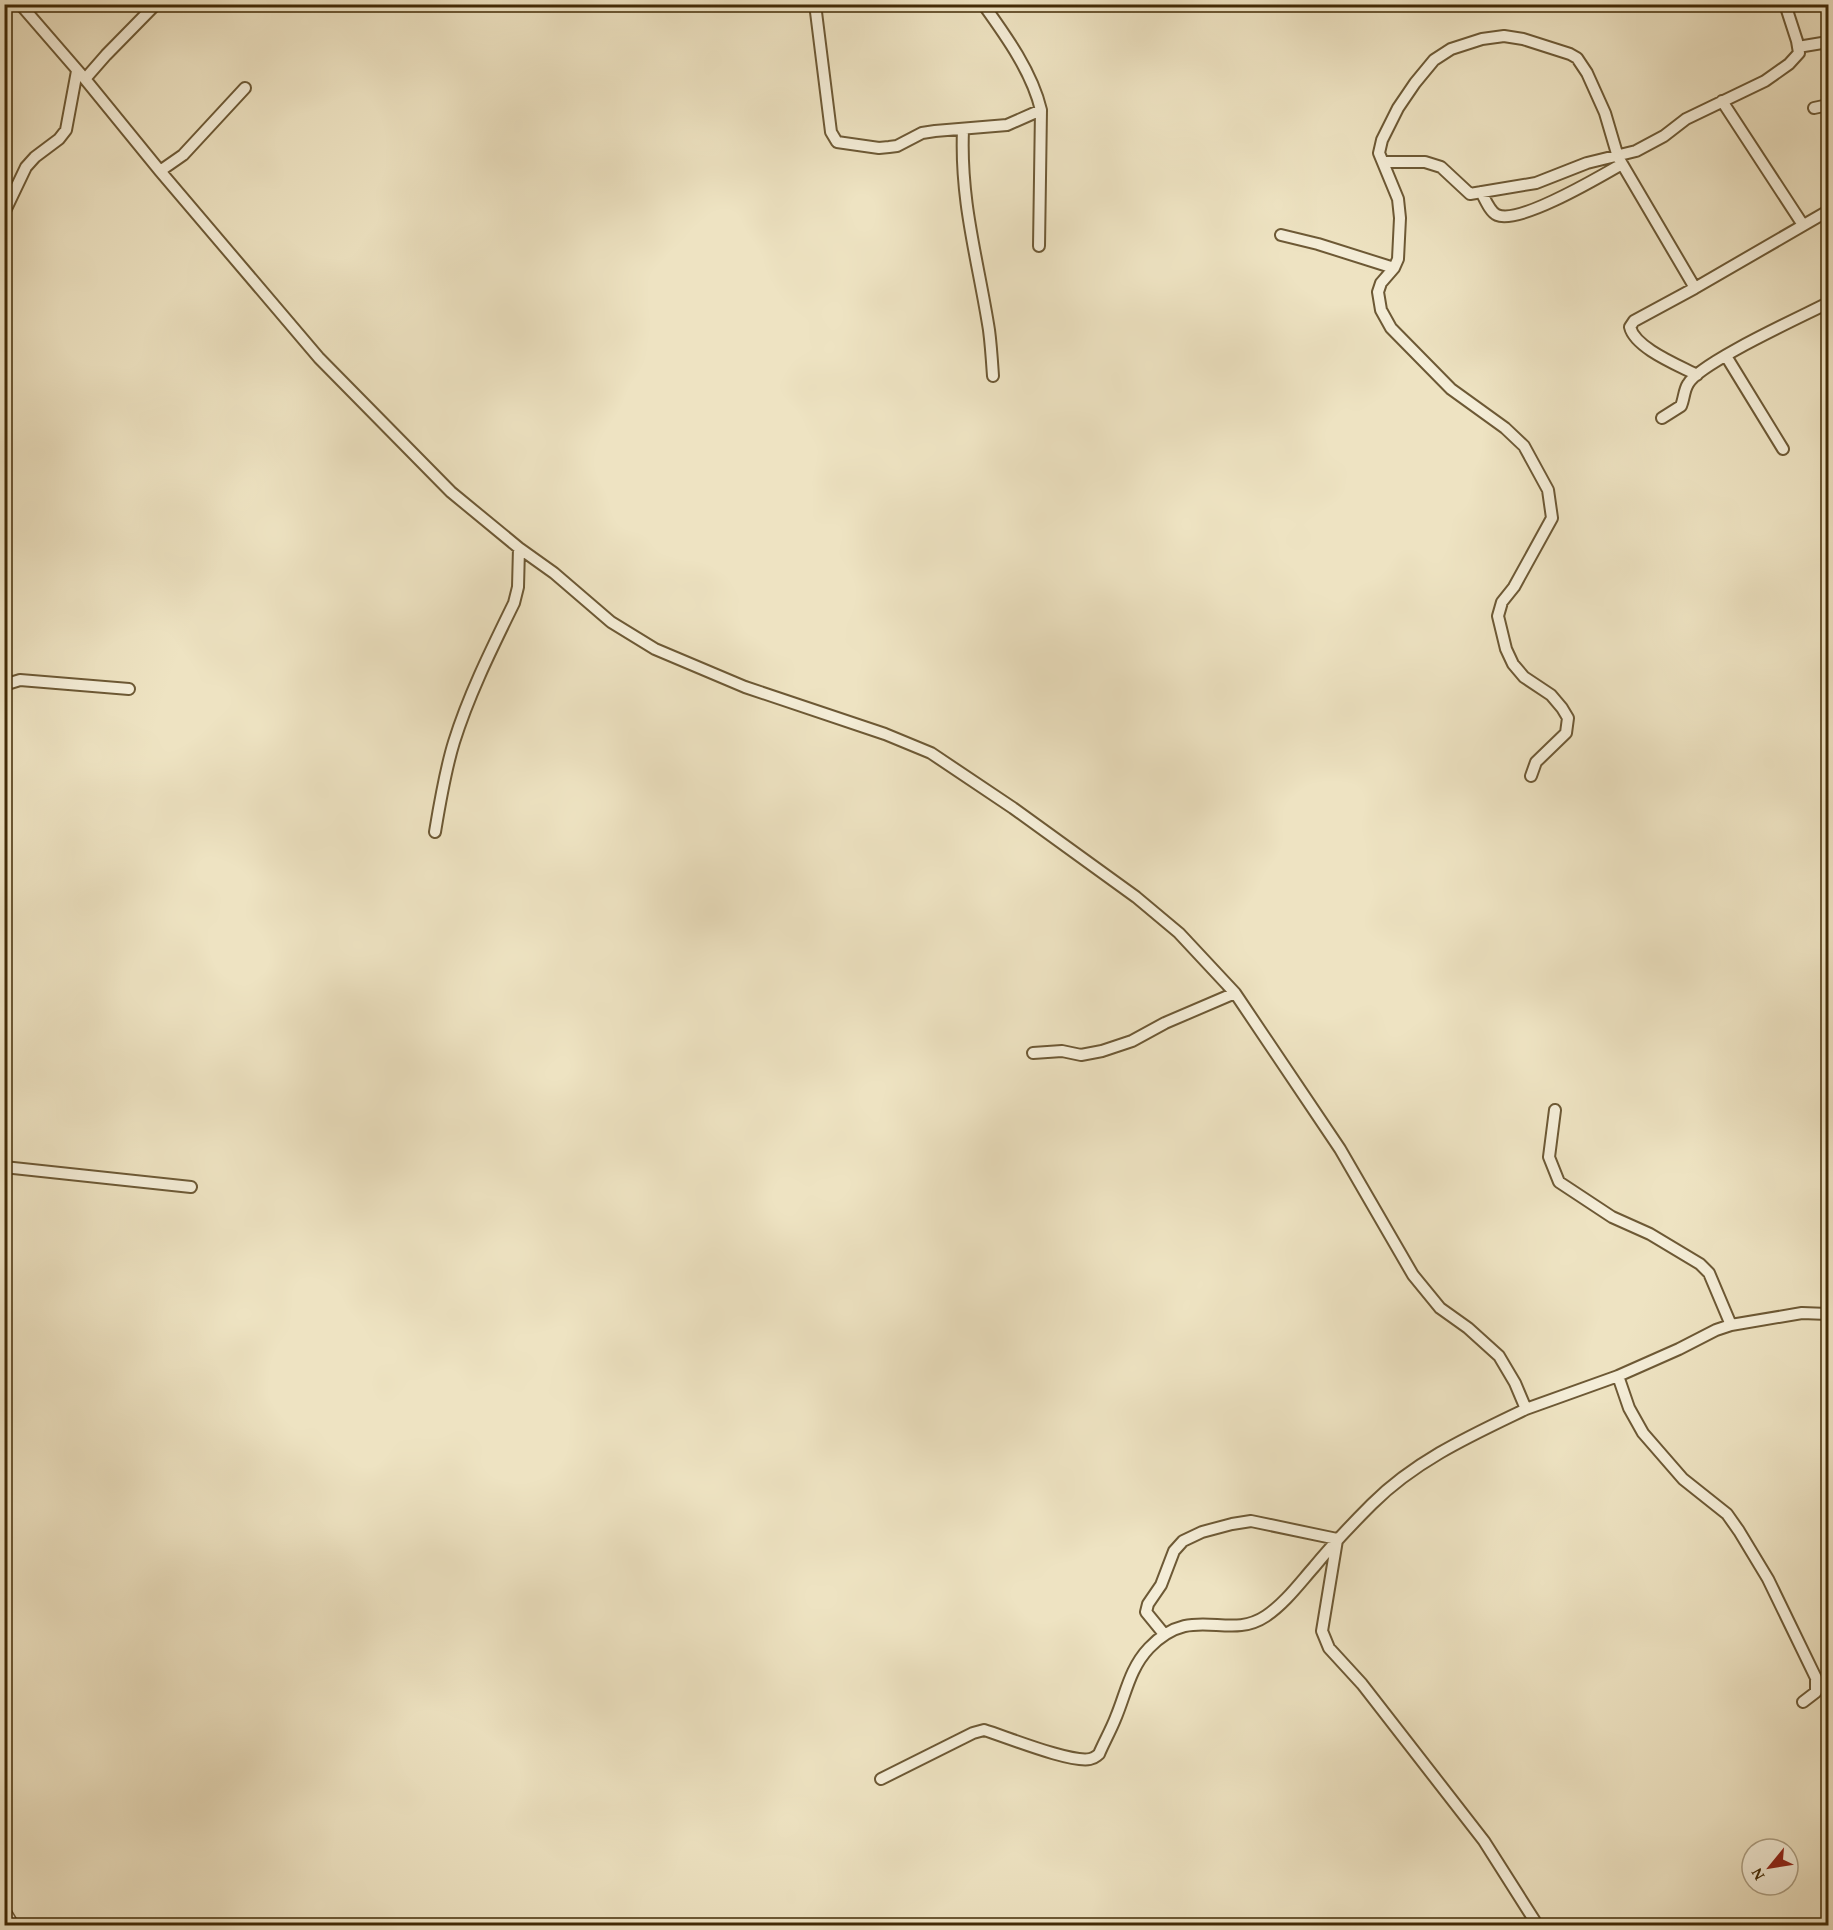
<svg xmlns="http://www.w3.org/2000/svg" width="1833" height="1930" font-family="'Gentium Book Plus',serif">
<style>
.lines{fill:none;stroke-linecap:round;stroke-linejoin:round}
.minor-casing{stroke:#6d5935;stroke-width:14}
.tertiary-casing{stroke:#6d5935;stroke-width:15}
.minor{stroke:#f4edd7;stroke-width:10}
.tertiary{stroke:#f4edd7;stroke-width:12}
</style>
<rect width="100%" height="100%" fill="#eee3c2"/>
<filter id="stains"><feTurbulence type="fractalNoise" baseFrequency=".00333" numOctaves="4"/><feColorMatrix values="0 0 0 0 .2 0 0 0 0 .09 0 0 0 0 .02 0 0 0 .5 -.17"/></filter>
<radialGradient id="worn" r=".72"><stop offset=".6" stop-color="#630" stop-opacity="0"/><stop offset="1" stop-color="#630" stop-opacity=".3"/></radialGradient>
<g class="lines">
<g class="minor-casing">
<path id="minor" d="M20,4L85,79L160,171L319,358L451,492L519,548L554,573L611,622L655,649L745,687L885,734L931,753L1013,808L1136,897L1179,933L1235,993L1340,1149L1413,1275L1440,1308L1468,1328L1499,1356L1515,1383L1526,1409C1472,1435 1416,1460 1372,1504C1352,1524 1332,1545 1314,1567C1299,1584 1285,1603 1266,1616C1227,1642 1193,1602 1149,1648C1130,1668 1126,1693 1116,1717C1111,1730 1104,1742 1099,1754C1095,1757 1095,1758 1090,1759C1070,1763 1007,1737 984,1730L973,1733L881,1779
M815,4L831,132L837,142L879,148L889,147L897,146L922,133L935,131L1007,125L1041,110
M983,4C1006,36 1032,72 1041,110L1039,246
M1798,47L1828,42
M85,79L106,55L156,4
M1722,101L1803,225
M1814,108L1828,105
M963,130C960,202 978,260 989,330C991,345 992,361 993,376
M1383,162H1425L1441,167L1470,194L1536,183L1587,163L1636,151L1664,136L1686,119L1765,81L1789,64L1799,53L1797,41L1785,4
M160,171L183,155L245,88
M1481,192C1485,199 1490,212 1497,215C1519,225 1601,176 1622,164
M4,213L26,167L35,157L59,139L66,130L77,71
M1281,235L1318,244L1394,268
M1726,356L1783,449
M1697,375C1678,365 1635,348 1630,327L1634,321L1695,288L1828,211
M1662,418L1681,406C1684,399 1684,390 1688,384C1699,363 1803,316 1828,303
M4,685L20,680L129,689
M1531,776L1536,762L1566,733L1568,718L1562,708L1551,695L1524,677L1513,664L1506,649L1498,616L1502,602L1514,587L1552,518L1548,490L1524,446L1505,428L1451,389L1391,328L1381,310L1378,292L1381,283L1394,268L1398,259L1400,218L1398,199L1379,153L1382,140L1398,108L1415,83L1434,60L1451,49L1482,39L1504,36L1523,39L1570,54L1577,58L1587,73L1605,113L1618,157L1695,288
M435,832C440,802 445,771 454,742C469,694 492,648 514,603L518,587L519,548
M1033,1053L1062,1051L1081,1055L1102,1051L1132,1041L1165,1023L1235,993
M1555,1110L1549,1157L1559,1182L1612,1217L1650,1234L1700,1264L1709,1273L1731,1325
M4,1167L191,1187
M1618,1376L1629,1408L1643,1433L1683,1479L1727,1514L1739,1531L1768,1579L1816,1678V1692L1803,1702
M1526,1409L1618,1376L1679,1349L1716,1330L1731,1325L1802,1313L1828,1314
M1337,1540L1322,1631L1329,1648L1362,1684L1484,1841L1538,1926
M1164,1634L1146,1612L1148,1604L1161,1585L1174,1551L1183,1541L1202,1532L1232,1524L1251,1521L1337,1539"/>
</g>
<g class="tertiary-casing">
<path id="tertiary" d="M4,1911L13,1926"/>
</g>
<use href="#minor" class="minor"/>
<use href="#tertiary" class="tertiary"/>
</g>
<rect width="1833" height="1930" fill="none" stroke="#eee3c2" stroke-width="24"/>
<rect x="6" y="6" width="1821" height="1918" fill="none" stroke="#422b06" stroke-width="3"/>
<rect x="12" y="12" width="1809" height="1906" fill="none" stroke="#422b06" stroke-width="1.5"/>
<g transform="translate(1770 1867) rotate(240)"><circle r="28" fill="#f4edd7" stroke="#ad9f83" stroke-width="1.5"/>
<path d="M0-4.5L10 22L0 15L-10 22Z" fill="#8f2418"/>
<text y="-9" font-size="16" font-weight="bold" text-anchor="middle" fill="#422b06">N</text>
</g>
<rect width="100%" height="100%" filter="url(#stains)"/>
<rect width="100%" height="100%" fill="url(#worn)"/>
</svg>
